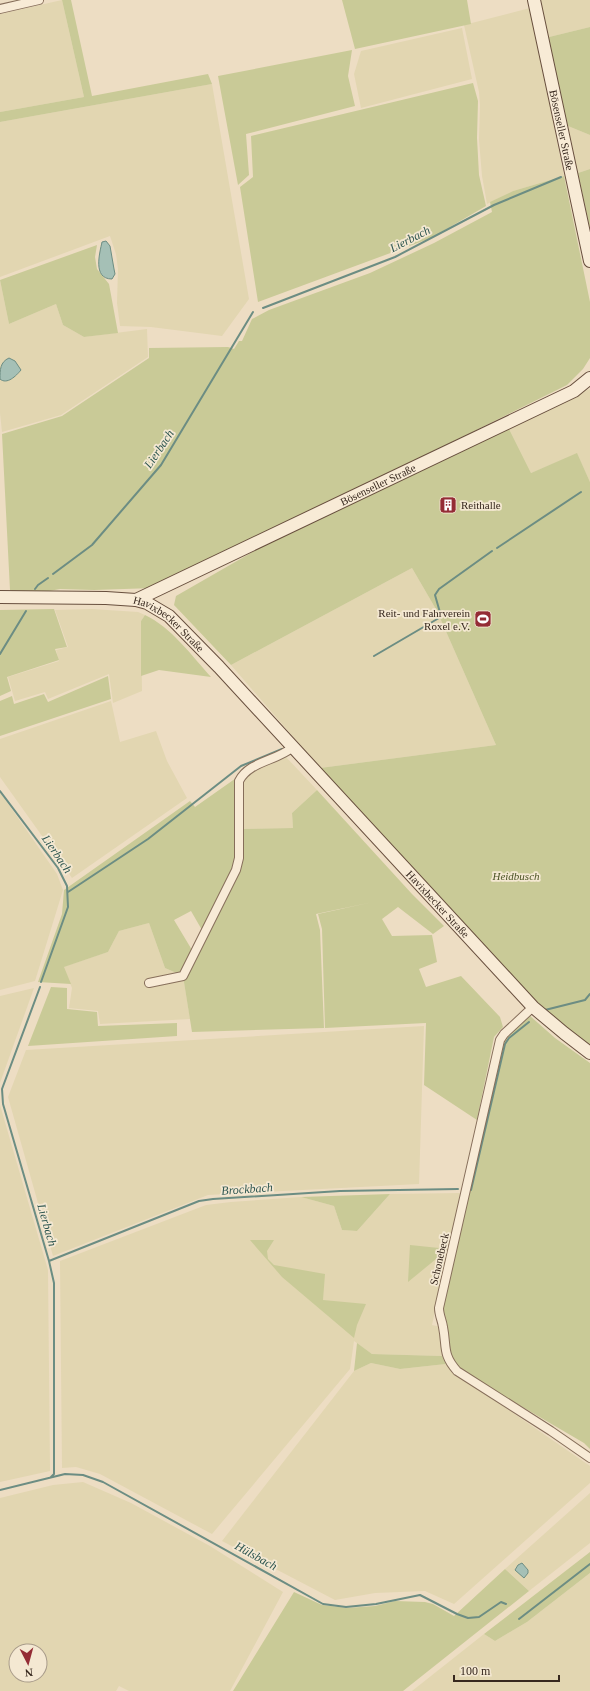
<svg xmlns="http://www.w3.org/2000/svg" width="590" height="1691" font-family="'Times New Roman',serif">
<style>
.farmland{fill:#e2d6b1;fill-rule:evenodd}
.green{fill:#c9ca97}
.water{fill:#a5c0b6;stroke:#6c8d83}
.lines{fill:none;stroke-linecap:round;stroke-linejoin:round}
.stream{stroke:#6c8d83;stroke-width:2}
.street-casing{stroke:#866e5a;stroke-width:10}
.secondary-casing{stroke:#684f3e;stroke-width:14}
.street{stroke:#f8ebd6;stroke-width:8}
.secondary{stroke:#f8ebd6;stroke-width:12}
.labels{text-anchor:middle;dominant-baseline:central;stroke-width:3.5;stroke-linejoin:round;paint-order:stroke}
.street-label{font-size:11px;fill:#37281e;stroke:#f4e8d2}
.poi-label{font-size:11px;fill:#37281e;stroke:#f4e8d2;text-anchor:start}
.park-label{font-size:11px;font-style:italic;fill:#4b5325;stroke:#f4e8d2}
.water-label{font-size:12px;font-style:italic;fill:#2e5650;stroke:#f4e8d2}
</style>
<rect width="100%" height="100%" fill="#edddc3"/>
<path class="farmland" d="M62,0L84,97L0,112V14Z
M536,0H590V27L545,38Z
M530,8L564,176L513,191L487,204L482,176L479,140L480,105L479,92L464,25Z
M462,28L472,79L361,108L354,74L361,51Z
M212,84L249,299L222,336L151,327L120,326L117,303L118,269L116,254L110,236L0,277V122Z
M568,126L590,135V169L578,173Z
M0,280L9,324L56,304L63,325L84,337L147,329L148,357L61,415L2,432L0,413Z
M590,389V482L577,454L531,473L508,427L576,394Z
M412,568L437,611L496,745L320,768L231,665Z
M92,609L138,612L145,615L141,621L142,691L113,703L109,674L48,699L45,692L15,701L8,677L59,661L56,650L68,647L55,610Z
M111,701L120,742L156,731L167,761L187,798L72,878L0,777V739Z
M286,757L317,790L292,813L293,828L243,829L242,782L245,775L255,769Z
M0,792L57,874L63,890L35,981L0,990Z
M149,923L165,968L183,976L190,1019L100,1024L98,1011L69,1008L72,988L63,967L108,952L119,931Z
M34,988L0,1083V996Z
M424,1026L419,1184L208,1195L53,1256L8,1097L26,1050Z
M0,1105L48,1270L50,1471L0,1482Z
M461,1193L432,1325L441,1327L440,1338L442,1356L372,1354L354,1341L350,1369L212,1534L100,1474L76,1467L62,1468L60,1261L206,1205L231,1202L301,1197L334,1206L342,1230L357,1231L390,1194Z
M371,1363L400,1369L446,1364L455,1373L590,1466V1483L454,1604L425,1591L375,1593L335,1600L222,1541L354,1371Z
M83,1482L131,1503L210,1546L283,1592L230,1691H129L119,1686L116,1691H0V1498L53,1485ZM16,1651H40V1675H16Z
M590,1493V1543L529,1591L505,1569Z
M590,1573V1691H412L484,1634L495,1641L527,1622Z"/>
<path class="green" d="M62,0H71L92,96L208,74L212,84L0,122V112L84,97Z
M342,0H467L471,24L355,49Z
M590,27V135L568,126L545,38Z
M352,50L348,76L355,106L246,134L249,175L238,185L218,76Z
M473,83L478,101L477,138L479,175L486,206L431,238L258,302L240,187L253,177L251,136Z
M590,169V229L578,173Z
M564,176L590,302V358L583,369L567,385L237,549L154,588L94,590L60,589L44,592H16L10,590L2,434L62,416L149,358V348L228,347L234,349L239,341H242L252,319L269,310L370,273L434,243L492,212L490,202L513,191Z
M97,245L95,257L97,269L109,284L118,333L84,337L63,325L56,304L9,324L0,280Z
M508,427L531,473L577,453L590,482V1049L535,1004L320,768L496,745L437,611L412,568L231,665L174,605L176,596L261,547Z
M54,609L67,647L55,649L59,660L7,677L11,691L0,696V610Z
M145,615C171,627 192,656 211,677L159,670L141,676V621Z
M108,676L111,699L0,736V701L12,696L14,704L44,694L48,702Z
M239,776L235,857L233,869L202,930L191,911L174,920L192,950L181,975L165,968L149,923L119,931L108,952L64,967L71,984L38,982L62,914L64,890L190,801L195,807Z
M317,790L412,894L444,926L433,934L398,907L382,919L392,936L432,935L437,962L419,969L426,987L461,976L500,1017L503,1027L494,1037L477,1120L424,1085L426,1023L325,1028L322,929L318,914L373,902L316,914L320,930L324,1028L192,1032L183,976L240,872L243,859V829L293,828L292,813Z
M51,987L67,988V1009L97,1012L98,1026L177,1023V1036L28,1046Z
M529,1015L555,1038L590,1063V1449L584,1443L459,1370L451,1361L442,1314L502,1043L506,1035Z
M390,1194L357,1231L342,1230L334,1206L301,1197Z
M250,1240H274L267,1251L268,1259L274,1265L325,1274L323,1300L366,1304L357,1325L354,1338L282,1277Z
M448,1244L447,1250L408,1282L410,1245L439,1248Z
M357,1343L372,1354L442,1356L446,1364L400,1369L371,1363L354,1371Z
M590,1552V1573L527,1622L495,1641L484,1634Z
M505,1569L529,1591L403,1691H233L294,1592L322,1605L347,1608L375,1606L395,1601L425,1602L433,1604L454,1616Z"/>
<path class="water" d="M106,241L110,246L114,269L115,274L112,279C92,279 100,252 102,242Z
M9,358L15,361L21,370C16,376 7,385 0,379C0,370 0,362 9,358Z
M522,1563L528,1570V1573L524,1578L515,1570L518,1565Z"/>
<g class="lines">
<path class="stream" d="M263,308L395,257L494,205L561,177
M497,548L581,492
M53,574L92,545L161,465L253,312
M35,589L38,585L48,578
M0,654L26,611
M374,656L439,618L441,616L435,595L439,589L492,551
M0,791L58,868L67,886L68,907L41,982
M68,892L148,839L241,766L282,749
M40,987L2,1089L3,1104L49,1261L54,1283V1474L51,1477
M545,1010L585,1000L590,994
M471,1190L505,1044L509,1038L529,1022
M49,1261L199,1201L213,1199L340,1191L458,1189
M0,1490L65,1474L83,1475L103,1482L323,1604L346,1607L376,1604L420,1595L457,1614L468,1618L479,1617L501,1602L506,1604
M519,1619L590,1564"/>
<g class="street-casing">
<path id="street" d="M0,9L39,0
M149,983L183,976L236,870L239,858V781C249,761 277,761 293,747
M533,1007L504,1034L500,1040L439,1308C439,1315 442,1320 443,1327C447,1347 442,1354 457,1371L551,1431L590,1458"/>
</g>
<g class="secondary-casing">
<g id="secondary">
<path id="s1" d="M534,0L590,261"/>
<path id="s2" d="M0,597L106,598L136,600L147,603L169,616L219,667L533,1007L564,1033L590,1053"/>
<path id="s3" d="M136,600L574,391L590,378"/>
</g>
</g>
<use href="#street" class="street"/>
<use href="#secondary" class="secondary"/>
</g>
<defs>
<g id="building-square" transform="scale(0.9)"><rect x="-9" y="-9" width="18" height="18" rx="4" fill="#942c35" stroke="#f4e8d2"/><path d="M-4-6H4V6H1V3H-1V6H-4ZM-2.5-4.3h1.7v1.8h-1.7ZM.8-4.3h1.7v1.8H.8ZM-2.5-1h1.7V.8h-1.7ZM.8-1h1.7V.8H.8Z" fill="#fff"/></g>
<g id="stadium-square" transform="scale(0.9)"><rect x="-9" y="-9" width="18" height="18" rx="4" fill="#942c35" stroke="#f4e8d2"/><path d="M0-5a6.5 5 0 1 0 0 10a6.5 5 0 1 0 0-10ZM-3.5-1.8h7v3.6h-7Z" fill="#fff"/></g>
</defs>
<g fill-rule="evenodd">
<use href="#building-square" x="448" y="505"/>
<use href="#stadium-square" x="483" y="619"/>
</g>
<g class="labels">
<g class="street-label">
<text stroke="none"><textPath href="#s1" startOffset="133">Bösenseller Straße</textPath></text>
<text stroke="none"><textPath href="#s3" startOffset="268">Bösenseller Straße</textPath></text>
<text stroke="none"><textPath href="#s2" startOffset="177">Havixbecker Straße</textPath></text>
<text stroke="none"><textPath href="#s2" startOffset="567">Havixbecker Straße</textPath></text>
<text transform="translate(439 1259) rotate(-77)">Schonebeck</text>
</g>
<g class="poi-label">
<text x="461" y="505">Reithalle</text>
<text x="470" y="613" text-anchor="end">Reit- und Fahrverein<tspan x="470" dy="13">Roxel e.V.</tspan></text>
</g>
<g class="park-label">
<text x="516" y="876">Heidbusch</text>
</g>
<g class="water-label">
<text transform="translate(410 239) rotate(-27)">Lierbach</text>
<text transform="translate(159 449) rotate(-56)">Lierbach</text>
<text transform="translate(57 854) rotate(56)">Lierbach</text>
<text transform="translate(247 1189) rotate(-4)">Brockbach</text>
<text transform="translate(47 1225) rotate(74)">Lierbach</text>
<text transform="translate(256 1556) rotate(29)">Hülsbach</text>
</g>
</g>
<g transform="translate(28 1663) rotate(174)"><circle r="19" fill="#f4e8d2" stroke="#a89b8a"/>
<path d="M0-3L7 15L0 10L-7 15Z" fill="#942c35"/>
<text y="-6" font-size="11" font-weight="bold" text-anchor="middle" fill="#37281e">N</text>
</g>
<path d="M454 1675v6h105v-6" fill="none" stroke="#37281e" stroke-width="2"/>
<text x="460" y="1675" font-size="12" fill="#37281e" stroke="#f4e8d2" stroke-width="3" paint-order="stroke">100 m</text>
</svg>
